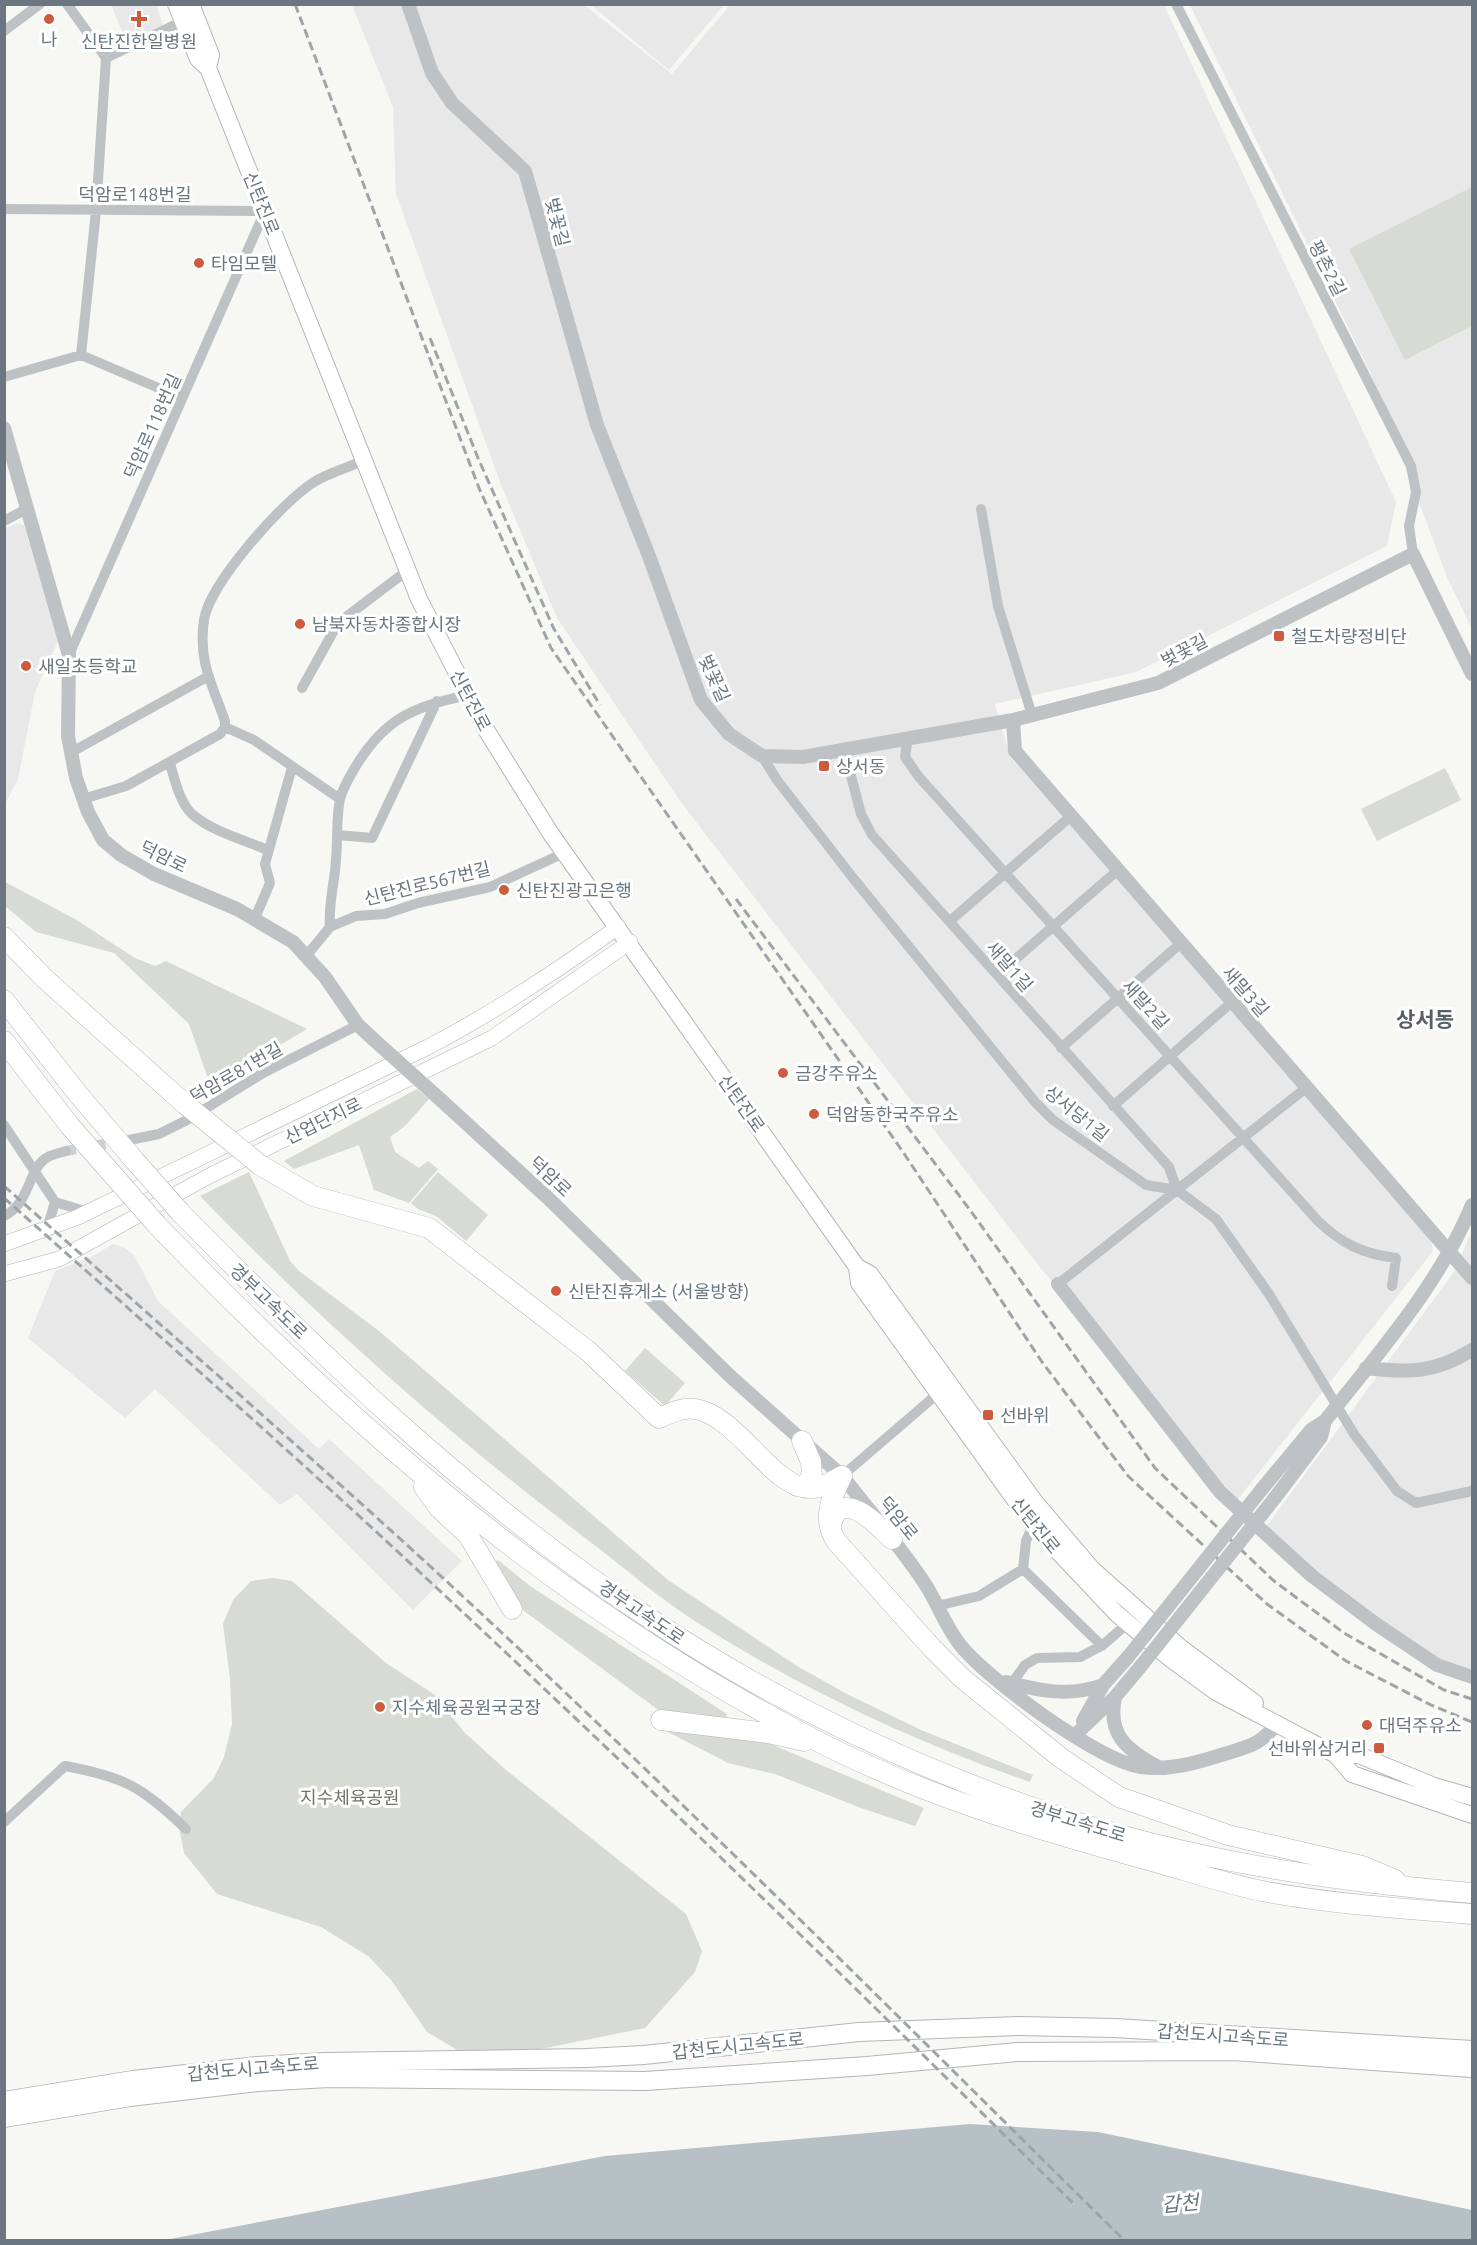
<svg xmlns="http://www.w3.org/2000/svg" width="1477" height="2245" font-family="Ubuntu,'Noto Sans KR',sans-serif">
<style>
.built{fill:#e7e8e7}
.green{fill:#d7dbd4}
.water{fill:#b7c1c5}
.lines{fill:none;stroke-linecap:round;stroke-linejoin:round}
.minor-tunnel{stroke:#cdd1d2;stroke-width:10;stroke-dasharray:10 5;stroke-linecap:butt}
.secondary-casing{stroke:#b1b6b9;stroke-width:16}
.primary-casing{stroke:#b2b6b9;stroke-width:18}
.trunk-casing{stroke:#b2b5b8;stroke-width:20}
.motorway-casing{stroke:#b2b5b8;stroke-width:21}
.minor{stroke:#bec2c5;stroke-width:10}
.tertiary{stroke:#bec2c5;stroke-width:14}
.secondary{stroke:#fff;stroke-width:15}
.primary{stroke:#fff;stroke-width:16}
.trunk{stroke:#fff;stroke-width:18}
.motorway{stroke:#fff;stroke-width:20}
.rail{stroke:#9fa4a9;stroke-width:3;stroke-dasharray:9 4.5;stroke-linecap:butt}
.motorway-bridge-casing{stroke:#b2b5b8;stroke-width:21;stroke-linecap:butt}
.tertiary-bridge{stroke:#bec2c5;stroke-width:14}
.motorway-bridge{stroke:#fff;stroke-width:20}
.poi-dot{fill:#cd5c3e;stroke:#fff;stroke-width:2}
.labels{text-anchor:middle;dominant-baseline:central;stroke-width:6;stroke-linejoin:round;paint-order:stroke}
.poi-label{font-size:18px;fill:#6a7781;stroke:#fff;text-anchor:start}
.street-label{font-size:18px;fill:#6a7781;stroke:#fff}
.park-label{font-size:18px;fill:#6c7968;stroke:#fff}
.water-label{font-size:20px;font-style:italic;fill:#66777d;stroke:#fff}
.quarter-label{font-size:21px;font-weight:bold;fill:#576067;stroke:#fff}
</style>
<rect width="100%" height="100%" fill="#f7f7f4"/>
<path class="built" d="M111,5H156L163,25L127,43Z
M352,5H584L672,74L730,5H1164L1396,502L1387,546L1136,672L995,704L1010,757L1430,1231L1433,1251L1238,1499L1220,1485L1039,1266L680,801L557,618L500,482L396,194L393,107Z
M591,5H724L669,70Z
M1190,5H1472V629L1447,577L1372,376Z
M18,523L24,525L58,641L35,692L18,779L5,804L4,529Z
M1472,1231V1672L1443,1662L1363,1608L1314,1572L1266,1527L1454,1272Z
M113,1244L123,1247L134,1255L158,1301L319,1449L329,1439L462,1561L413,1610L297,1494L280,1505L155,1389L125,1418L28,1338L55,1271L91,1257Z"/>
<path class="green" d="M1472,187V326L1405,360L1349,249Z
M1445,768L1461,800L1377,841L1361,809Z
M5,882L75,919L135,958L155,966L166,961L307,1029L222,1079L207,1076L189,1024L114,953L36,932L5,906Z
M417,1089L429,1099L405,1126L390,1137L395,1152L419,1168L428,1161L438,1169L409,1203L374,1190L359,1145L294,1169L284,1161Z
M249,1172L290,1261L299,1271L379,1331L668,1580L797,1666L847,1694L921,1730L1033,1775L1030,1782C914,1742 804,1690 701,1625C661,1600 626,1569 589,1541C450,1436 321,1321 200,1196Z
M438,1172L488,1215L466,1241L436,1216L418,1209L411,1203Z
M645,1348L685,1383L665,1406L625,1371Z
M498,1560L530,1586L727,1714L725,1721L665,1715L516,1605L492,1564Z
M273,1578L292,1581L386,1663L435,1695L464,1732L506,1770L686,1914L702,1951L695,1972L645,2028L526,2052L464,2054L427,2032L391,1980L368,1956L321,1927L217,1894L184,1853L179,1827L181,1812L214,1778L224,1757L232,1724L230,1679L223,1624L233,1600L251,1581Z
M669,1725L761,1740L924,1808L915,1826L861,1808L775,1774L728,1763L666,1731Z"/>
<path class="water" d="M970,2124L1098,2132L1472,2210V2240H165L605,2156Z"/>
<g class="lines">
<path class="minor-tunnel" d="M66,1151L122,1141"/>
<g class="secondary-casing">
<path id="secondary" d="M4,1244L78,1217L428,1047C495,1012 557,971 618,927
M4,1274L59,1259L211,1175L492,1038L630,942"/>
</g>
<g class="primary-casing">
<path id="primary" d="M176,4L198,59L208,68L419,599L485,728L551,834L857,1267L859,1283L1033,1525L1117,1614L1172,1660L1216,1692L1336,1755L1352,1774L1472,1815
M191,4L211,55L208,68
M857,1267L870,1274L1035,1502L1092,1569L1181,1648L1255,1703
M1336,1755H1359L1434,1786L1472,1797"/>
</g>
<g class="trunk-casing">
<path id="trunk" d="M4,2101L133,2080L257,2066L325,2062L587,2058L644,2055L859,2032L1019,2026L1115,2028L1472,2050
M4,2118L130,2097L258,2082L328,2078L645,2081L867,2066L1018,2052L1232,2051L1472,2068"/>
</g>
<g class="motorway-casing">
<path id="motorway" d="M4,937L44,978L185,1104
M4,1000L78,1094L135,1161
M4,1041L70,1126L113,1175
M260,1165L313,1196L429,1228L588,1351L659,1418C670,1413 683,1407 695,1409C738,1415 773,1491 812,1488C823,1488 833,1481 842,1476
M180,1212C320,1355 468,1496 634,1608C763,1696 904,1764 1051,1814C1187,1860 1330,1881 1472,1893
M157,1225C354,1430 570,1616 825,1745C924,1795 1034,1829 1141,1858C1183,1869 1225,1884 1267,1892C1334,1904 1404,1909 1472,1914
M842,1476C831,1498 822,1519 836,1541L932,1648L963,1679L1061,1758L1119,1797L1228,1835L1362,1866L1395,1880
M797,1486H805L812,1476L811,1462L802,1441
M424,1487L439,1508L468,1535L512,1609
M831,1529C831,1523 832,1517 837,1512C853,1497 881,1529 892,1539
M661,1720L768,1733L804,1741"/>
</g>
<path class="minor" d="M67,4L106,58L96,211L81,355
M1176,4L1411,466L1416,492L1409,526L1413,554
M4,31L40,4
M106,58L183,21
M4,209L265,211L69,655
M4,377L81,355L182,398
M981,509L998,606L1032,715
M4,521L28,508
M302,688L338,623L408,570
M225,727L254,740L340,799
M908,737L905,757L919,777L1318,1221C1342,1244 1363,1254 1396,1258L1392,1286
M844,749L861,814L872,835L1169,1167L1177,1190
M70,753L207,677
M762,756L777,780L853,878L1035,1102L1053,1120L1146,1185L1177,1190L1216,1219L1269,1294L1354,1434L1397,1491L1416,1503L1472,1491
M170,763C174,778 180,803 192,814C211,831 244,840 268,850
M83,799L126,786L220,734L225,727V721C212,684 198,661 204,620C209,584 283,501 314,482C328,473 348,468 364,460
M338,835L372,838L437,701
M255,918L270,883L265,864L292,767
M950,921L1071,816
M330,927C328,903 335,882 336,859C338,839 336,818 340,799C343,787 350,776 356,766C385,718 415,706 468,695
M307,955L330,927L356,916L385,914L418,903L490,887L564,853
M997,975L1118,870
M1061,1048L1181,943
M1113,1106L1232,1002
M4,1125L55,1202L88,1212
M129,1140L159,1134L187,1120L263,1073L358,1025
M4,1216C31,1203 28,1167 48,1157C53,1154 60,1153 66,1151
M47,1229L55,1202
M1058,1284L1306,1088
M842,1476L942,1390
M1023,1569L1102,1646
M937,1606L979,1596L1023,1569L1026,1541L1033,1525
M1012,1683L1025,1665L1037,1658L1080,1657L1103,1645L1128,1623
M4,1822L65,1766C125,1777 142,1787 186,1829"/>
<path class="tertiary" d="M408,4L432,73L452,103L525,171L597,425L649,556L701,700L729,734L762,756L803,757L1013,720L1158,683L1413,554L1472,674
M4,428L69,655L68,736L76,778L88,812L103,840L121,855L154,874L237,909L293,942L325,977L358,1025L372,1038
M1013,720L1015,751L1472,1278
M442,1101L548,1198L731,1377L842,1476L875,1517
M1058,1284L1220,1492L1312,1576L1376,1624L1437,1665L1472,1677
M1366,1368C1409,1373 1435,1373 1472,1350
M1262,1489L1311,1430L1325,1421C1378,1353 1439,1285 1472,1205
M1274,1499L1321,1437L1325,1421
M887,1532C901,1550 915,1568 927,1587C939,1607 947,1629 961,1646C990,1681 1097,1760 1141,1767C1167,1771 1196,1763 1221,1755C1249,1746 1260,1746 1278,1722
M1006,1682C1040,1691 1069,1697 1103,1685
M1115,1697C1107,1735 1127,1750 1158,1767
M1083,1721L1103,1685L1128,1657
M1075,1735L1115,1697L1141,1666"/>
<use href="#secondary" class="secondary"/>
<use href="#primary" class="primary"/>
<use href="#trunk" class="trunk"/>
<use href="#motorway" class="motorway"/>
<path class="rail" d="M295,4L479,488L551,648L903,1152L1042,1362L1128,1476L1267,1604L1346,1661L1431,1705L1472,1722
M430,338L478,458L554,629L600,705
M736,899L970,1210L1155,1468L1274,1581L1344,1633L1444,1690L1472,1699
M4,1186C147,1313 290,1438 431,1567C668,1785 895,2014 1124,2240
M4,1198C146,1324 288,1449 426,1578C646,1782 860,1992 1073,2203"/>
<g class="motorway-bridge-casing">
<path id="motorway-bridge" d="M185,1104L260,1165
M135,1161L180,1212
M113,1175L157,1225"/>
</g>
<path class="tertiary-bridge" d="M372,1038L442,1101
M1128,1657L1262,1489
M1141,1666L1274,1499"/>
<use href="#motorway-bridge" class="motorway-bridge"/>
</g>
<g class="poi-dot">
<circle cx="49" cy="19" r="6"/>
<path d="M136 10h6v6h6v6h-6v6h-6v-6h-6v-6h6z"/>
<circle cx="199" cy="263" r="6"/>
<circle cx="300" cy="624" r="6"/>
<rect x="1273" y="630" width="12" height="12" rx="3"/>
<circle cx="26" cy="666" r="6"/>
<rect x="818" y="760" width="12" height="12" rx="3"/>
<circle cx="504" cy="890" r="6"/>
<circle cx="783" cy="1073" r="6"/>
<circle cx="814" cy="1114" r="6"/>
<circle cx="556" cy="1291" r="6"/>
<rect x="982" y="1409" width="12" height="12" rx="3"/>
<circle cx="380" cy="1707" r="6"/>
<circle cx="1367" cy="1725" r="6"/>
<rect x="1373" y="1742" width="12" height="12" rx="3"/>
</g>
<g class="labels">
<g class="poi-label">
<text x="49" y="39" text-anchor="middle">나</text>
<text x="139" y="41" text-anchor="middle">신탄진한일병원</text>
<text x="211" y="263">타임모텔</text>
<text x="312" y="624">남북자동차종합시장</text>
<text x="1291" y="636">철도차량정비단</text>
<text x="38" y="666">새일초등학교</text>
<text x="836" y="766">상서동</text>
<text x="516" y="890">신탄진광고은행</text>
<text x="795" y="1073">금강주유소</text>
<text x="826" y="1114">덕암동한국주유소</text>
<text x="568" y="1291">신탄진휴게소 (서울방향)</text>
<text x="1000" y="1415">선바위</text>
<text x="392" y="1707">지수체육공원국궁장</text>
<text x="1379" y="1725">대덕주유소</text>
<text x="1367" y="1748" text-anchor="end">선바위삼거리</text>
</g>
<g class="street-label">
<text x="135" y="194">덕암로148번길</text>
<text transform="translate(262 203) rotate(68)">신탄진로</text>
<text transform="translate(558 222) rotate(76)">벚꽃길</text>
<text transform="translate(1328 268) rotate(63)">평촌2길</text>
<text transform="translate(152 426) rotate(-66)">덕암로118번길</text>
<text transform="translate(1184 650) rotate(-28)">벚꽃길</text>
<text transform="translate(715 678) rotate(66)">벚꽃길</text>
<text transform="translate(471 700) rotate(62)">신탄진로</text>
<text transform="translate(164 856) rotate(26)">덕암로</text>
<text transform="translate(427 883) rotate(-14)">신탄진로567번길</text>
<text transform="translate(1010 966) rotate(49)">새말1길</text>
<text transform="translate(1246 991) rotate(49)">새말3길</text>
<text transform="translate(1146 1004) rotate(48)">새말2길</text>
<text transform="translate(236 1072) rotate(-30)">덕암로81번길</text>
<text transform="translate(742 1103) rotate(55)">신탄진로</text>
<text transform="translate(1077 1113) rotate(39)">상서당1길</text>
<text transform="translate(323 1120) rotate(-26)">산업단지로</text>
<text transform="translate(551 1176) rotate(43)">덕암로</text>
<text transform="translate(269 1301) rotate(44)">경부고속도로</text>
<text transform="translate(899 1518) rotate(51)">덕암로</text>
<text transform="translate(1036 1525) rotate(51)">신탄진로</text>
<text transform="translate(642 1612) rotate(34)">경부고속도로</text>
<text transform="translate(1078 1821) rotate(17)">경부고속도로</text>
<text transform="translate(1223 2035) rotate(4)">갑천도시고속도로</text>
<text transform="translate(738 2045) rotate(-6)">갑천도시고속도로</text>
<text transform="translate(253 2068) rotate(-5)">갑천도시고속도로</text>
</g>
<g class="park-label">
<text x="350" y="1797">지수체육공원</text>
</g>
<g class="water-label">
<text transform="translate(1180 2203) rotate(-5)">갑천</text>
</g>
<g class="quarter-label">
<text x="1425" y="1019">상서동</text>
</g>
</g>
<rect width="1477" height="2245" fill="none" stroke="#6a7781" stroke-width="12"/>
</svg>
